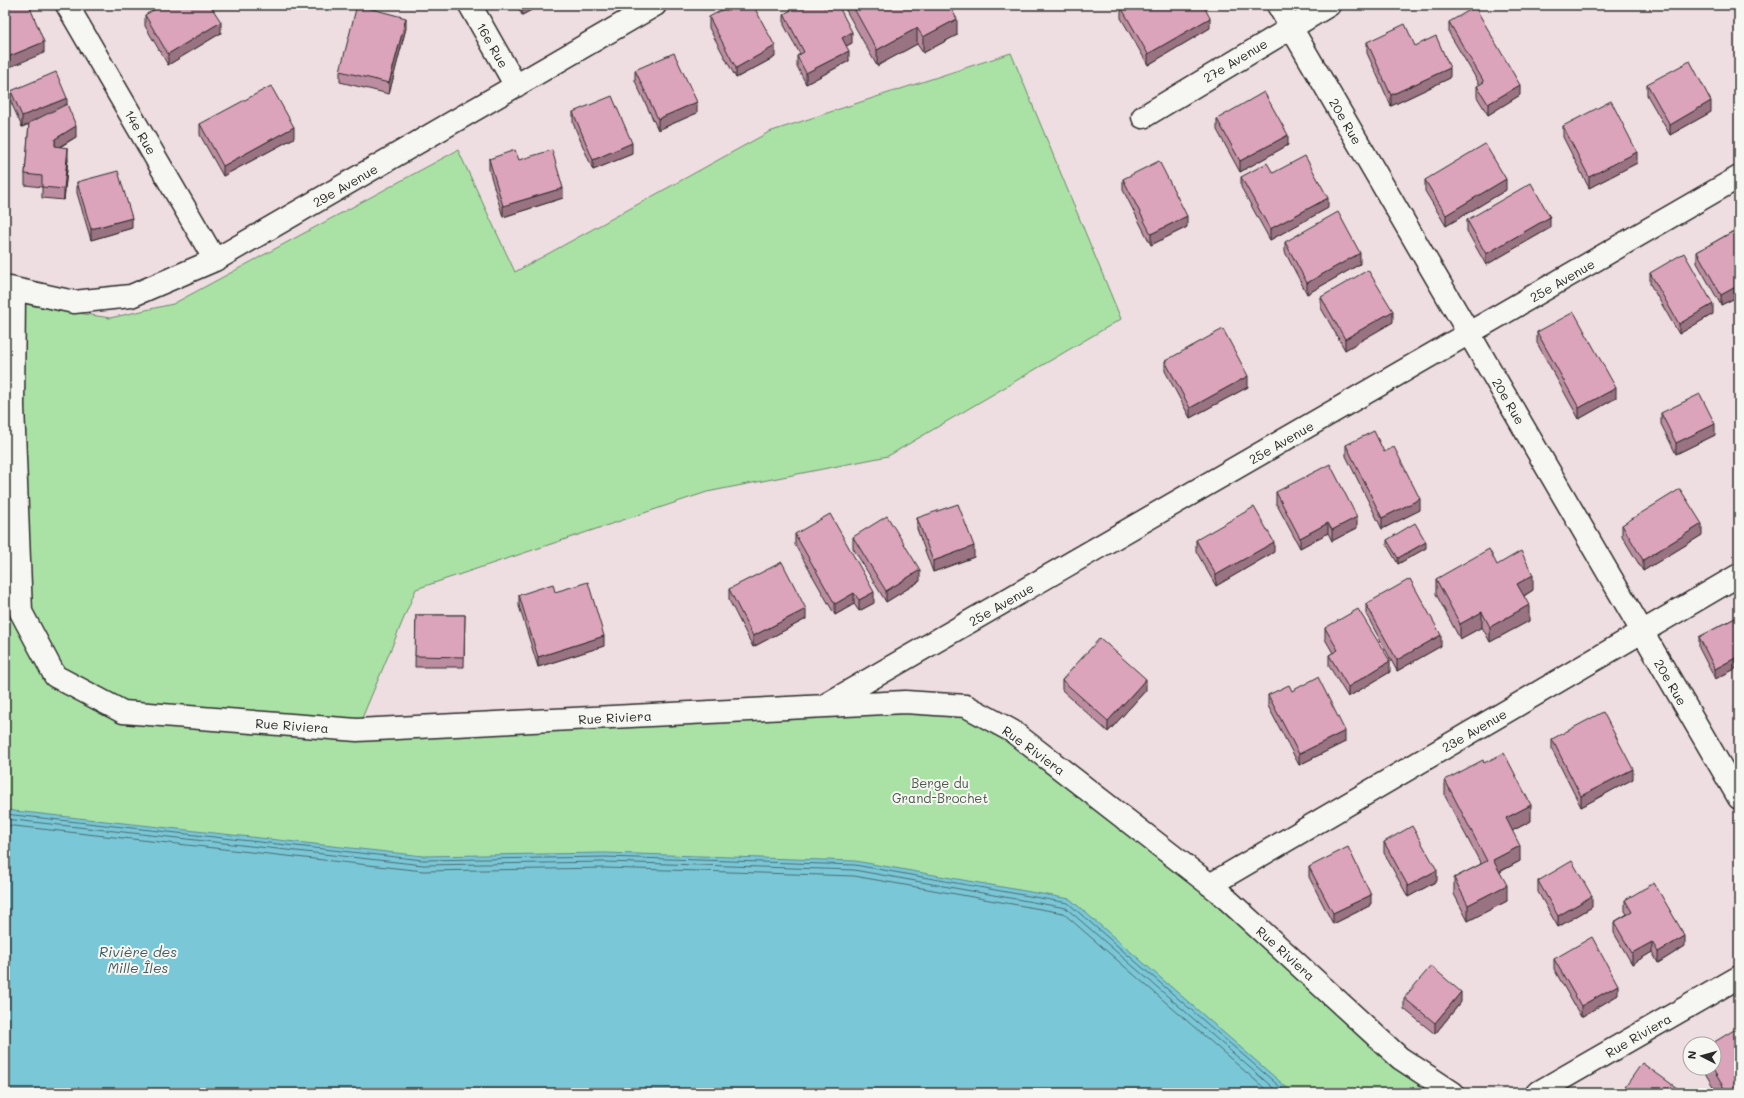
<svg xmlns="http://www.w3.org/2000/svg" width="1744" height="1098" font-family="Mali,sans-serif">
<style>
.green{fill:#aae2a5;stroke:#6a8668}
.water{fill:#7ac8d7;stroke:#5a8992}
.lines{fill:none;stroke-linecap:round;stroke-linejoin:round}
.shore{stroke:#4b6a70;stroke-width:1}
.street-casing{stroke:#2b2b2b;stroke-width:25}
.street{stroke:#f6f6f2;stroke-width:22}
.wall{fill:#bc8da0;stroke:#2b2b2b}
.shaded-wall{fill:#997382;stroke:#2b2b2b}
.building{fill:#dba4ba;stroke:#2b2b2b}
.labels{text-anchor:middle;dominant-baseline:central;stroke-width:4;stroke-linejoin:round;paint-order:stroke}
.street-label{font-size:13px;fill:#2b2b2b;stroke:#f6f6f2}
.park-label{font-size:13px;fill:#4b594a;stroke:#f6f6f2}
.water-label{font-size:14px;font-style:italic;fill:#435a5f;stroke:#f6f6f2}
</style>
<rect width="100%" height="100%" fill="#eedde1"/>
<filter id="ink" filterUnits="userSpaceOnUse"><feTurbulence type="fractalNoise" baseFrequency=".025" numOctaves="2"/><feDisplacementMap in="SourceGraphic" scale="8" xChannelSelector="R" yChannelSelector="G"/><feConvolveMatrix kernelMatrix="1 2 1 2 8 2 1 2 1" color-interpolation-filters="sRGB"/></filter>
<g filter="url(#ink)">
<path class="green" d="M1011,53L1121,319L888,456L707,492L416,589L357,730L966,706L1012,731L1453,1093H5V287L15,301L34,306L110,318L173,304L458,150L515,272L769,132Z"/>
<path class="water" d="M5,810L423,856L605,853L855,861L1070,899L1293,1093H5Z"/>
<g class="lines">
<path class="shore" d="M5,814L423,860L605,857L855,865L1068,903L1287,1093
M5,819L423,865L605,862L854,870L1066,908L1279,1093
M5,825L423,871L605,868L854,876L1063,913L1270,1093"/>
<g class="street-casing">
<path id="street" d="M67,5L215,260
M470,5L516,86
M1278,5L1739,798
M1143,117L1329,5
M5,287L74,302L131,296L215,260L655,5
M14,290L13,406L21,612L55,676L123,712L357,730L905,702L966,706L1012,731L1218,891L1400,1058L1453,1093
M827,704L1739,177
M1210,885L1739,575
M1537,1093L1739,977"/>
</g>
<use href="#street" class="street"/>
</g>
<path class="wall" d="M517,5H541L522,15Z
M843,5H949L957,35L923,53L917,44L877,66Z
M1121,7L1210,28L1148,65L1121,18Z
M824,8L852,43L846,46L849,61L806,84L797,66V56L800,54L784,25V14Z
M145,15L221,33L168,65L145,26Z
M709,17L775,57L736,78L709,28Z
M1449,22L1520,95L1488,115L1477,97V86L1480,85L1449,33Z
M406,28L389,94L340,82V71Z
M1367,42L1415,46L1450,78L1391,106L1367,53Z
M635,70L697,113L658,130L635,81Z
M1647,84L1711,112L1670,135L1647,95Z
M11,91L67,104L76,137L60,147L68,159L64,200L42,198V187L25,185V174L29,124L22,127L11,102Z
M573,112L632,154L593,170L573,123Z
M1217,119L1288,145L1240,172L1217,130Z
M200,124L294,138L223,176L200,135Z
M1563,126L1637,163L1589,188L1563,137Z
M489,159L519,160L563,198L503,217L489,170Z
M1273,173L1328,208L1270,240L1241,187V177Z
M1123,179L1187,227L1151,245L1123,190Z
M1425,180L1506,190L1446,226L1425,191Z
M77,182L132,228L91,240L77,193Z
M1467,220L1550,228L1486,265L1467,231Z
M1739,228V296L1721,305L1697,263V252Z
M1285,242L1360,264L1307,294L1285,252Z
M1650,273L1713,314L1679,334L1650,284Z
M1321,297L1393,322L1345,350L1321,308Z
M1537,332L1616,398L1579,419L1537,343Z
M1165,361L1248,387L1190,418L1165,371Z
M1661,413L1715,435L1676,454L1661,424Z
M1346,445L1384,452L1420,510L1382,529L1346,456Z
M1276,492L1357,528L1332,541L1328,533L1300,548L1276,503Z
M917,518L974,557L933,572L917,529Z
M1622,525L1702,535L1643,571L1622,536Z
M795,534L874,603L859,611L854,604L835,615L795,545Z
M853,537L920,581L886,602L853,548Z
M1196,540L1274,552L1216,586L1196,551Z
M1387,540L1426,548L1398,564L1387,545Z
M1497,565L1533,590L1524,596L1529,621L1490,642L1482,627L1460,639L1436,594V579Z
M729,589L806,619L753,647L729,600Z
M519,595L604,646L538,667L519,606Z
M1366,604L1441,646L1397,671L1366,614Z
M416,615H465L464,667H415Z
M1739,616V667L1715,679L1699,648V637Z
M1325,628L1390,672L1348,697L1329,666V655L1333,653L1325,639Z
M1062,680L1146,690L1108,732L1062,690Z
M1292,691L1345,742L1299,765L1268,706V695Z
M1552,739L1633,779L1581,807L1552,750Z
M1445,780L1531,821L1512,831L1520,861L1500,872L1507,901L1468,921L1454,894V878L1481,864L1445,796Z
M1384,842L1437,881L1408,897L1384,853Z
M1309,867L1371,905L1333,924L1309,877Z
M1538,881L1592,907L1558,927L1538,892Z
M1625,900L1685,946L1658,963L1652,952L1632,964L1614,933V922L1627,914L1625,911Z
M1554,959L1618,995L1581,1017L1554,969Z
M1404,998L1461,1002L1435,1034L1404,1009Z
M1702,1068H1714L1739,1093H1717Z"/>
<path class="shaded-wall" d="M522,5H541L522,15Z
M406,18V28L389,94V83Z
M1210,18V28L1148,65V54Z
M957,19V35L923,53V37Z
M221,22V33L168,65V54Z
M917,28V44L877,66V50Z
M852,32V43L842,48V38Z
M44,42V53L5,69V58Z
M775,46V57L736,78V68Z
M849,51V61L806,84V73Z
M1450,68V78L1391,106V95Z
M1520,85V95L1488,115V104Z
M67,98V109L22,127V116Z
M1711,101V112L1670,135V125Z
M697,102V113L658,130V119Z
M76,126V137L55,149V139Z
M294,127V138L223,176V166Z
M1288,135V145L1240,172V161Z
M632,143V154L593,170V160Z
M68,148V159L64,200V189Z
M1637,152V163L1589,188V177Z
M1506,179V190L1446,226V215Z
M563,188V198L503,217V206Z
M1328,198V208L1270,240V229Z
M1187,216V227L1151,245V234Z
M1550,217V228L1486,265V254Z
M132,218V228L91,240V229Z
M1360,253V264L1307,294V283Z
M1739,285V296L1721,305V295Z
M1713,304V314L1679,334V324Z
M1393,311V322L1345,350V339Z
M1248,376V387L1190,418V408Z
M1616,388V398L1579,419V408Z
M1715,424V435L1676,454V443Z
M1420,499V510L1382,529V518Z
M1357,517V528L1332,541V530Z
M1328,523V533L1300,548V538Z
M1702,524V535L1643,571V560Z
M1274,542V552L1216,586V575Z
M1426,542V548L1398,564V558Z
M974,546V557L933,572V561Z
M920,570V581L886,602V591Z
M1533,575V590L1517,600V584Z
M874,592V603L859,611V600Z
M854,593V604L835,615V604Z
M1529,605V621L1490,642V627Z
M806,609V619L753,647V636Z
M1482,612V627L1460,639V624Z
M1441,635V646L1397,671V660Z
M604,636V646L538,667V657Z
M1739,656V667L1715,679V669Z
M1390,661V672L1348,697V687Z
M1146,679V690L1108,732V721Z
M1345,731V742L1299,765V754Z
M1633,769V779L1581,807V796Z
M1531,805V821L1506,834V818Z
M1520,846V861L1493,875V860Z
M1437,870V881L1408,897V886Z
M1507,885V901L1468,921V905Z
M1371,895V905L1333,924V913Z
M1592,896V907L1558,927V916Z
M1685,936V946L1658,963V952Z
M1652,942V952L1632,964V953Z
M1618,985V995L1581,1017V1006Z
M1461,992V1002L1435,1034V1023Z"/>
<path class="building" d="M5,5H29L44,42L5,58Z
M162,5H210L221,22L168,54L145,15Z
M357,5L406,18L389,83L340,71Z
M731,5H753L775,46L736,68L709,17Z
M800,5H823L824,8L829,5H838L852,32L842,38L849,51L806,73L797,56L804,52L784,14Z
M852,5H949L957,19L923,37L917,28L877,50Z
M1124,5H1203L1210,18L1148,54L1121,7Z
M1475,7L1520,85L1488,104L1477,86L1484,82L1449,22Z
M1405,24L1415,46L1436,36L1450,68L1391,95L1367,42Z
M674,53L697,102L658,119L635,70Z
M1690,61L1711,101L1670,125L1647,84Z
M56,72L67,98L22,116L11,91Z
M271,86L294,127L223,166L200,124Z
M1264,92L1288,135L1240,161L1217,119Z
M612,96L632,143L593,160L573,112Z
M1611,101L1637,152L1589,177L1563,126Z
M67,104L76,126L55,139V146L68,148L64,189L42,187V176L25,174L29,123Z
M1485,144L1506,179L1446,215L1425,180Z
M515,150L519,160L552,150L563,188L503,206L489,159Z
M1305,156L1328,198L1270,229L1241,177L1267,163L1273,173Z
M1159,161L1187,216L1151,234L1123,179Z
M118,171L132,218L91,229L77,182Z
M1531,183L1550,217L1486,254L1467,220Z
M1338,212L1360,253L1307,283L1285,242Z
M1739,228V285L1721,295L1697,252Z
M1684,253L1713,304L1679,324L1650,273Z
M1368,270L1393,311L1345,339L1321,297Z
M1574,312L1616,388L1579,408L1537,332Z
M1223,329L1248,376L1190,408L1165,361Z
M1700,394L1715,424L1676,443L1661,413Z
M1374,431L1384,452L1394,447L1420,499L1382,518L1346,445Z
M1330,464L1357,517L1332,530L1328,523L1300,538L1276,492Z
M1680,489L1702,524L1643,560L1622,525Z
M958,504L974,546L933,561L917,518Z
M1254,507L1274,542L1216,575L1196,540Z
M830,514L874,592L859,600L854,593L835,604L795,534Z
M887,516L920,570L886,591L853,537Z
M1415,523L1426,542L1398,558L1387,540Z
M1489,549L1497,565L1521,551L1533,575L1517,584L1529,605L1490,627L1482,612L1460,624L1436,579Z
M782,562L806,609L753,636L729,589Z
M1410,579L1441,635L1397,660L1366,604Z
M588,582L604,636L538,657L519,595L553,584L555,592Z
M1358,609L1390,661L1348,687L1329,655L1338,650L1325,628Z
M416,615H465L464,657L415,656Z
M1739,616V656L1715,669L1699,637Z
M1100,638L1146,679L1108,721L1062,680Z
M1318,677L1345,731L1299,754L1268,695L1289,685L1292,691Z
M1603,712L1633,769L1581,796L1552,739Z
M1504,753L1531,805L1506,818L1520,846L1493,860L1507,885L1468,905L1454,878L1487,861L1445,780L1483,760L1484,763Z
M1412,826L1437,870L1408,886L1384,842Z
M1348,847L1371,895L1333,913L1309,867Z
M1572,861L1592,896L1558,916L1538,881Z
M1654,883L1685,936L1658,952L1652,942L1632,953L1614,922L1632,912L1625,900Z
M1592,937L1618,985L1581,1006L1554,959Z
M1431,966L1461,992L1435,1023L1404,998Z
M1739,1027V1093H1727L1712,1068H1714V1044H1711Z
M1642,1063L1684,1093H1621Z"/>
</g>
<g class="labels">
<g class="street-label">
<text transform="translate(493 45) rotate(60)">16e Rue</text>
<text transform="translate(1235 60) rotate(-31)">27e Avenue</text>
<text transform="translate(1346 121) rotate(60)">20e Rue</text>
<text transform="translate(141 132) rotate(60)">14e Rue</text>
<text transform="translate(345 185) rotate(-30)">29e Avenue</text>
<text transform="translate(1562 280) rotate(-30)">25e Avenue</text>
<text transform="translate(1509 401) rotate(60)">20e Rue</text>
<text transform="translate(1281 442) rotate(-30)">25e Avenue</text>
<text transform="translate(1001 604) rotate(-30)">25e Avenue</text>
<text transform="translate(1671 682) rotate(60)">20e Rue</text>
<text transform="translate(615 717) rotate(-3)">Rue Riviera</text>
<text transform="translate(292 725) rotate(4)">Rue Riviera</text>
<text transform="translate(1474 730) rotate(-30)">23e Avenue</text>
<text transform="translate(1034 750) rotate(36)">Rue Riviera</text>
<text transform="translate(1286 953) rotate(42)">Rue Riviera</text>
<text transform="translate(1638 1035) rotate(-30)">Rue Riviera</text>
</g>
<g class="park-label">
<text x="940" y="782">Berge du<tspan x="940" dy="15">Grand-Brochet</tspan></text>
</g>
<g class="water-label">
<text x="138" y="951">Rivière des<tspan x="138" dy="16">Mille Îles</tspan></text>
</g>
</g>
<rect width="1744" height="1098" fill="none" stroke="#f6f6f2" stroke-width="20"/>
<rect x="10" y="10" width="1724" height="1078" fill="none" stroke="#2b2b2b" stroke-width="1.5" filter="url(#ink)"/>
<g transform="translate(1702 1056) rotate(276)"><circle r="19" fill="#f6f6f2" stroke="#a5a5a2"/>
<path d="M0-3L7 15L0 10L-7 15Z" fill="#2b2b2b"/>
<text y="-6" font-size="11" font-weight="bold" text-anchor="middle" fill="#2b2b2b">N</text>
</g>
</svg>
